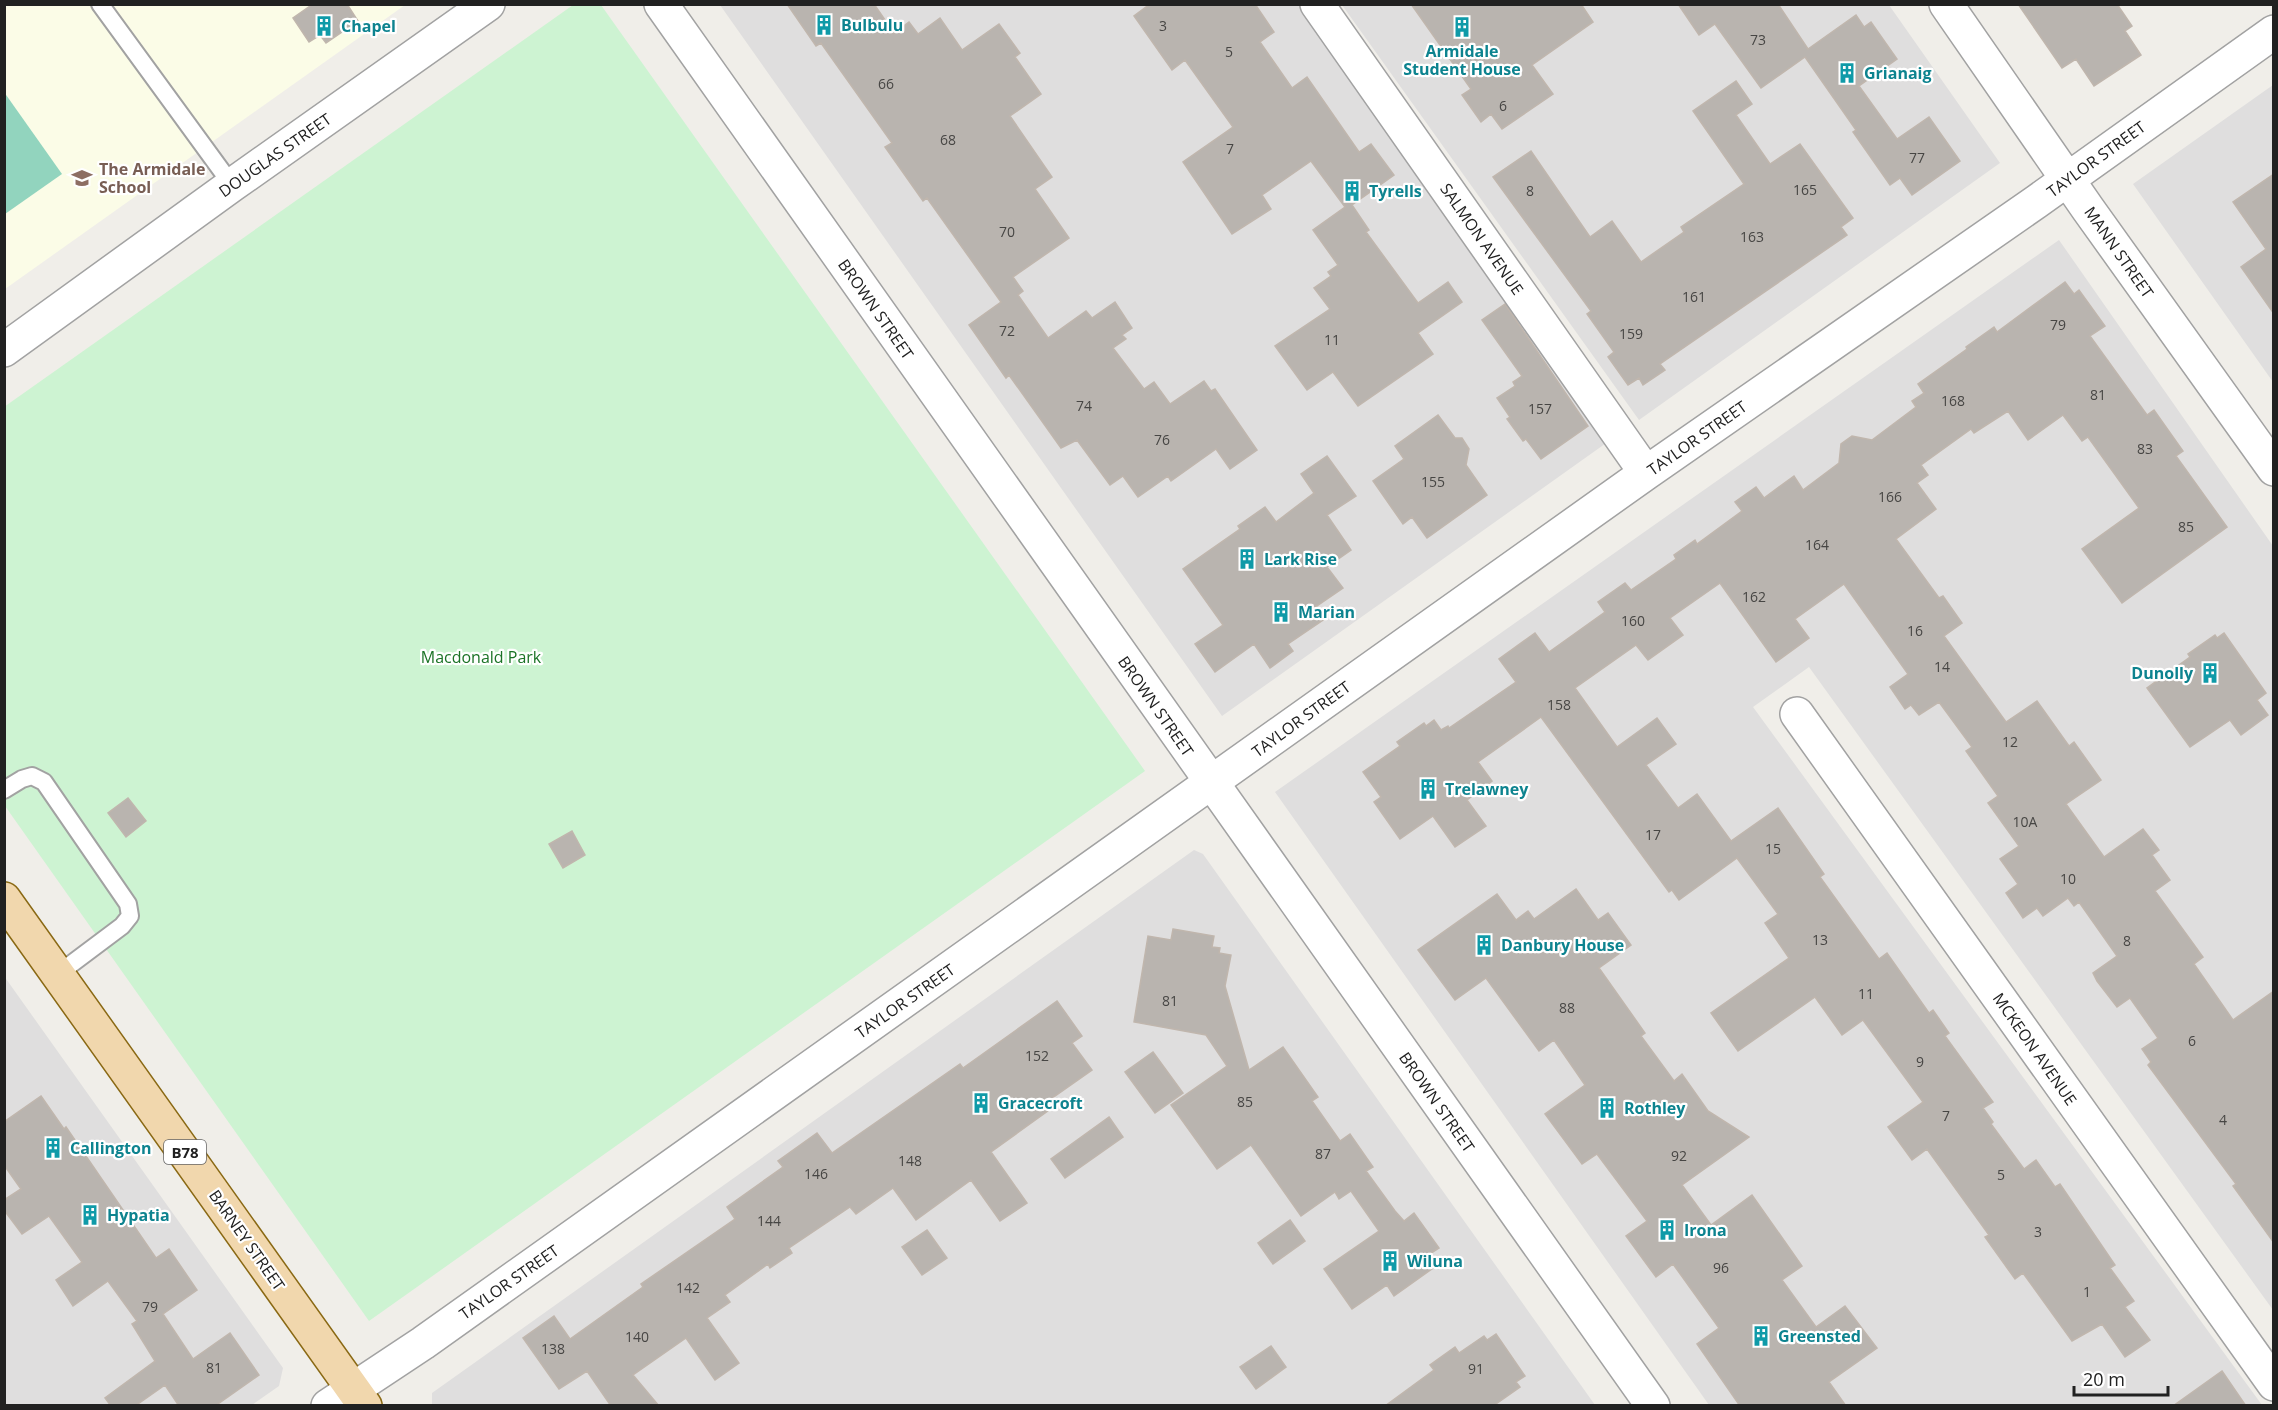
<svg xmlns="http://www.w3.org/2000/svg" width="2278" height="1410" font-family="'Open Sans',sans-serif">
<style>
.residential{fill:#dfdede}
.education{fill:#fbfce7}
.park{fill:#cdf3d2}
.pitch{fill:#92d4be}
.building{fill:#b9b4af;stroke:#c0b6ad;stroke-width:1.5}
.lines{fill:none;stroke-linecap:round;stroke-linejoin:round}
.service-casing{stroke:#a2a2a2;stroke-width:20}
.minor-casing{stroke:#a2a2a2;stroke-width:36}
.primary-casing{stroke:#8a6914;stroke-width:36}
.service{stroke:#fff;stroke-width:16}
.minor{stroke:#fff;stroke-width:33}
.primary{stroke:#f1d7ad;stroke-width:33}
.labels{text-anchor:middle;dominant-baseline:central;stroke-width:4.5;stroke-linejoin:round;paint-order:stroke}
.number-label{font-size:14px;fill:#474644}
.shield{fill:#fff;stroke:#646464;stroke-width:1.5}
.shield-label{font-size:15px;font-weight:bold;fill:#212121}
.culture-label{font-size:16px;font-weight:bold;fill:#0d838f;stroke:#fff;text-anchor:start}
.street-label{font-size:16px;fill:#212121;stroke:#fff}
.education-label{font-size:16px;font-weight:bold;fill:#785e54;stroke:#fff;text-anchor:start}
.park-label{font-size:16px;fill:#1b7326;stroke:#fff}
</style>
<rect width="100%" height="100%" fill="#f0eee9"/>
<path class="residential" d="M720,5H1301L1609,441L1222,716Z
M1342,5H1889L2000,163L1639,420Z
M2273,85V382L2133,184Z
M2059,240L2273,546V1310L1809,667L1753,707L2262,1405H1709L1275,792Z
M1194,850L1203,854L1595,1405L432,1406V1393Z
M4,976L283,1368L279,1386L252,1405H5Z"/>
<path class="education" d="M5,5H405L5,289Z"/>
<path class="park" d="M573,5H601L1145,771L369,1321L5,806L4,407Z"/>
<path class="pitch" d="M4,92L62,174L5,214H4Z"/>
<path class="building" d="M313,4H347L358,21L326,43L320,35L309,42L293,18Z
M787,4H874L894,33L909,22L918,34L940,18L962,50L999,24L1020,53L1015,57L1041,94L1010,116L1052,177L1035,189L1069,238L1013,277L1023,291L1018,295L1048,338L1086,311L1092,318L1115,302L1132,328L1122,335L1126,339L1113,348L1144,389L1154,382L1170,404L1204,381L1211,391L1215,389L1257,450L1230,469L1216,449L1171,481L1168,476L1138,497L1123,476L1110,485L1077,440L1061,448L1009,375L1006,378L969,325L1001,302L927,198L923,201L885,147L892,143L821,43L816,46Z
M1150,4H1255L1274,32L1260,42L1292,88L1307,77L1359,152L1371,144L1394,175L1352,205L1369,230L1366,232L1418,303L1448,282L1462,302L1418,333L1433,354L1358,406L1333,372L1307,390L1275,346L1330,309L1314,288L1331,276L1328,272L1338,265L1313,230L1345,207L1311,161L1262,195L1271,209L1232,234L1183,162L1233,127L1185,60L1172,70L1134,16Z
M1411,4H1581L1593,22L1532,65L1553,94L1502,129L1491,114L1481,122L1462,95L1471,89Z
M1678,4H1778L1808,49L1856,15L1864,27L1871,22L1897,59L1859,86L1897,139L1929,117L1960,161L1912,195L1900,178L1890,185L1853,132L1856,130L1805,57L1761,88L1715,24L1699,35Z
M2018,4H2117L2132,26L2125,31L2141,55L2094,86L2076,59L2062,68Z
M1736,81L1752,104L1736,115L1770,164L1800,144L1853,218L1841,227L1847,235L1660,364L1665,370L1643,385L1639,378L1628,385L1608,357L1614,352L1587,314L1591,311L1493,177L1531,151L1590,237L1612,221L1641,262L1684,232L1681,227L1744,184L1693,111Z
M2274,174V314L2241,267L2266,249L2233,202Z
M2065,282L2074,294L2079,290L2105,326L2090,336L2147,415L2154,410L2183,451L2176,456L2227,527L2122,603L2082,549L2139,508L2088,437L2082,441L2063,415L2028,440L2008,411L1974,433L1971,429L1921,465L1928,475L1917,483L1936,509L1896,539L1939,598L1943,596L1962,623L1944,636L2006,722L2037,701L2069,746L2074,742L2101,780L2066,804L2104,857L2143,829L2159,850L2152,855L2170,880L2155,891L2203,957L2194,964L2233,1020L2274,991V1243L2233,1186L2236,1184L2148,1065L2151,1062L2142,1049L2158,1038L2130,998L2117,1007L2097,981L2093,973L2117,956L2079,902L2074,906L2068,898L2043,916L2037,908L2023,918L2006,893L2018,884L2000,859L2019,846L1988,803L1998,796L1966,751L1972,747L1939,702L1919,715L1911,705L1905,709L1890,687L1908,674L1844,584L1795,619L1809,638L1776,662L1720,583L1670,618L1683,635L1648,660L1636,645L1575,688L1617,747L1657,718L1676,744L1646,765L1678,808L1697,794L1731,841L1778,808L1824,874L1820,877L1879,959L1887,953L1929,1013L1933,1010L1949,1033L1945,1036L1993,1102L1983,1108L1993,1122L1991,1124L2024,1169L2036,1160L2055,1187L2060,1184L2115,1265L2110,1268L2134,1301L2125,1307L2150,1340L2125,1357L2102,1324L2072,1341L2023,1273L2015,1279L1985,1237L1989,1235L1927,1149L1912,1160L1888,1127L1923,1102L1863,1020L1842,1035L1815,997L1738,1051L1711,1013L1789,958L1765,923L1778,914L1737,858L1679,900L1672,890L1669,892L1541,717L1478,762L1492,781L1467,800L1486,826L1455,847L1433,816L1400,839L1374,802L1381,797L1363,772L1400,746L1397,742L1424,723L1426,726L1434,720L1441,730L1448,726L1449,728L1516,682L1499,659L1535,633L1549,652L1605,612L1598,602L1625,583L1631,590L1676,559L1674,555L1695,540L1697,544L1742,511L1735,502L1756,487L1764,498L1794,476L1803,490L1839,463L1841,444L1852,436L1872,440L1916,407L1912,401L1924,393L1918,384L1967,349L1966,347L1994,327L1997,332Z
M1505,304L1588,426L1541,459L1526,439L1523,441L1507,419L1510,417L1497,398L1515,386L1513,382L1522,376L1482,320Z
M1438,415L1455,438H1462L1469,449L1466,465L1487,495L1427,538L1412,517L1403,524L1373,481L1404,459L1395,446Z
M1327,456L1356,496L1327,515L1351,550L1327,567L1343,588L1317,606L1326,618L1288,644L1293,651L1270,668L1254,644L1215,672L1195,644L1223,625L1183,569L1240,529L1238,526L1265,507L1276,522L1314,493L1301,474Z
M2224,633L2266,693L2257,700L2268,715L2241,735L2230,720L2190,747L2147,688L2190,657L2188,654L2215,635L2217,638Z
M128,798L146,821L126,837L108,813Z
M572,831L585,855L563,868L549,844Z
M1576,889L1598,920L1608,913L1631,945L1599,968L1645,1033L1641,1036L1674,1081L1682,1074L1708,1111L1749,1137L1682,1185L1711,1225L1752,1195L1802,1266L1782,1280L1816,1327L1845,1306L1877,1348L1829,1382L1846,1406H1740L1697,1344L1719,1328L1673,1264L1656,1277L1626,1236L1647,1221L1597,1154L1582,1164L1545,1114L1585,1085L1554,1040L1539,1051L1486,978L1455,1000L1418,950L1497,894L1516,920L1528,911L1534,919Z
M1173,929L1214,936L1212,947L1220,948L1219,953L1231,955L1225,986L1249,1070L1283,1047L1318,1097L1312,1101L1340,1141L1350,1134L1373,1167L1366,1171L1395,1211L1404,1221L1414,1213L1439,1248L1428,1255L1436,1266L1394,1296L1387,1285L1352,1309L1324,1269L1379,1231L1351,1191L1339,1199L1335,1192L1301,1216L1251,1145L1217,1169L1171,1105L1227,1066L1206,1035L1134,1022L1148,936L1171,940Z
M1057,1001L1082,1036L1072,1043L1092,1070L1051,1099L1056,1105L991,1152L1027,1203L1000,1221L971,1180L916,1220L893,1188L856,1214L850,1207L789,1248L792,1253L770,1268L768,1264L725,1295L730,1302L707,1318L739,1363L715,1380L686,1338L633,1375L659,1406H611L587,1371L559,1389L523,1338L554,1316L570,1339L643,1287L641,1284L735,1219L727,1207L783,1167L778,1161L817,1133L832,1153L960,1064L963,1068Z
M1153,1052L1183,1093L1155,1113L1125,1072Z
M41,1096L64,1129L66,1127L156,1258L169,1249L197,1290L163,1314L193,1359L230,1333L259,1375L215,1406H179L165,1385L135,1406H111L105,1398L155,1361L132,1324L137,1321L108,1281L73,1306L56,1280L82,1262L49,1216L22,1234L4,1210V1200L21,1189L4,1165V1122Z
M1109,1117L1123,1137L1065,1178L1051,1159Z
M1290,1220L1305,1241L1273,1264L1258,1243Z
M927,1230L947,1258L922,1275L902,1247Z
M1496,1334L1525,1376L1516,1382L1520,1387L1493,1406H1385L1434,1370L1430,1365L1455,1347L1459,1353L1484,1336L1487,1340Z
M1271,1346L1286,1367L1256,1389L1240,1367Z
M2222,1371L2246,1406H2173Z"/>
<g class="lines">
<g class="service-casing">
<path id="service" d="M100,4L232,185
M4,790L22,779L32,776L44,782L128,904L130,916L122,926L58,974"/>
</g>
<g class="minor-casing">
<path id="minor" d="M661,4L1653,1406
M1317,4L1646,473
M1946,4L2088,209L2274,469
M4,350L232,185L488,4
M1797,714L2274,1384
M328,1406L423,1343L1646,473L2036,202L2274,32"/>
</g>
<g class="primary-casing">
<path id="primary" d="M4,899L365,1406"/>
</g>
<use href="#service" class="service"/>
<use href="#minor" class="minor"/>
<use href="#primary" class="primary"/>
</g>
<defs>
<g id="building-bare" transform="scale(1.62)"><path d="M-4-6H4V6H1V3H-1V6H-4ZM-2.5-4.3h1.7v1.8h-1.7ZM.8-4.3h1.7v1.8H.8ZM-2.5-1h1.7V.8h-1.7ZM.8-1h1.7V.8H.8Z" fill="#0f9aa8" stroke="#fff" stroke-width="2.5" paint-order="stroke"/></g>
<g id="school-bare" transform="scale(1.62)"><path d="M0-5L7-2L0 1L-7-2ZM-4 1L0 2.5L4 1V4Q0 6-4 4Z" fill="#8d6e63" stroke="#fff" stroke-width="2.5" paint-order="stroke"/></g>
</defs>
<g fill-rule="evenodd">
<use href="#building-bare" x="824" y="25"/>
<use href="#building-bare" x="324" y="26"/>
<use href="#building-bare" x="1462" y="27"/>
<use href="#building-bare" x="1847" y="73"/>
<use href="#school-bare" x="82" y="178"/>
<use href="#building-bare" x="1352" y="191"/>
<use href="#building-bare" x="1247" y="559"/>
<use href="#building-bare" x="1281" y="612"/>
<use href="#building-bare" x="2210" y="673"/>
<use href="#building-bare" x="1428" y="789"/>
<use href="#building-bare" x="1484" y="945"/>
<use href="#building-bare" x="981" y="1103"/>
<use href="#building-bare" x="1607" y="1108"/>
<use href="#building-bare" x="53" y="1148"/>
<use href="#building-bare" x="90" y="1215"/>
<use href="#building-bare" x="1667" y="1230"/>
<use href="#building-bare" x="1390" y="1261"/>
<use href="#building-bare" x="1761" y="1336"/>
</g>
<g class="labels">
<g class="number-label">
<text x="1163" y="25">3</text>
<text x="1758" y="39">73</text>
<text x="1229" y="51">5</text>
<text x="886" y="83">66</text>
<text x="1503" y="105">6</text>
<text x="948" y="139">68</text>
<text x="1230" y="148">7</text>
<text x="1917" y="157">77</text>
<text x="1805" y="189">165</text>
<text x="1530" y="190">8</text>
<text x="1007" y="231">70</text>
<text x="1752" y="236">163</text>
<text x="1694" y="296">161</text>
<text x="2058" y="324">79</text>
<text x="1007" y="330">72</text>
<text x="1631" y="333">159</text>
<text x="1332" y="339">11</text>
<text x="2098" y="394">81</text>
<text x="1953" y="400">168</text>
<text x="1084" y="405">74</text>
<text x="1540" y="408">157</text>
<text x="1162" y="439">76</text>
<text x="2145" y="448">83</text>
<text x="1433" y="481">155</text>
<text x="1890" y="496">166</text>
<text x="2186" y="526">85</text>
<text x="1817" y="544">164</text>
<text x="1754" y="596">162</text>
<text x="1633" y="620">160</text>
<text x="1915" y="630">16</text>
<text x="1942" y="666">14</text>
<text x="1559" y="704">158</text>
<text x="2010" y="741">12</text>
<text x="2025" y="821">10A</text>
<text x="1653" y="834">17</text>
<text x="1773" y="848">15</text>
<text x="2068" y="878">10</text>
<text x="1820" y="939">13</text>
<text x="2127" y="940">8</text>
<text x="1866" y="993">11</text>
<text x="1170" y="1000">81</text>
<text x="1567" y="1007">88</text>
<text x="2192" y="1040">6</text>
<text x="1037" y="1055">152</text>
<text x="1920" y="1061">9</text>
<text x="1245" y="1101">85</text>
<text x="1946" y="1115">7</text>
<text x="2223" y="1119">4</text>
<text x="1323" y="1153">87</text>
<text x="1679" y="1155">92</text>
<text x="910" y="1160">148</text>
<text x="816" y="1173">146</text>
<text x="2001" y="1174">5</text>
<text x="769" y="1220">144</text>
<text x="2038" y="1231">3</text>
<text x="1721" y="1267">96</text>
<text x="688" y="1287">142</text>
<text x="2087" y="1291">1</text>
<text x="150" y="1306">79</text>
<text x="637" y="1336">140</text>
<text x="553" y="1348">138</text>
<text x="214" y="1367">81</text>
<text x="1476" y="1368">91</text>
</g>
<rect class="shield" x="164" y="1140" width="42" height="24" rx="4.5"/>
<g class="shield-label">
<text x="185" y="1152">B78</text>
</g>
<g class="culture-label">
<text x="841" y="25">Bulbulu</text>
<text x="341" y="26">Chapel</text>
<text x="1462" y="51" text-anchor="middle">Armidale<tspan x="1462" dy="18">Student House</tspan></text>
<text x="1864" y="73">Grianaig</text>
<text x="1369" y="191">Tyrells</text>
<text x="1264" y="559">Lark Rise</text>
<text x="1298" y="612">Marian</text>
<text x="2193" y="673" text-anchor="end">Dunolly</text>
<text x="1445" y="789">Trelawney</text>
<text x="1501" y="945">Danbury House</text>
<text x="998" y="1103">Gracecroft</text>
<text x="1624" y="1108">Rothley</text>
<text x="70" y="1148">Callington</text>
<text x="107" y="1215">Hypatia</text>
<text x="1684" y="1230">Irona</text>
<text x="1407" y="1261">Wiluna</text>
<text x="1778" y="1336">Greensted</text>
</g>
<g class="street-label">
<text transform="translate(275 155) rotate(-35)">DOUGLAS STREET</text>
<text transform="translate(2096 159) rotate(-36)">TAYLOR STREET</text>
<text transform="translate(1482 239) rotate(55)">SALMON AVENUE</text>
<text transform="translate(2119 252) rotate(55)">MANN STREET</text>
<text transform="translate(876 309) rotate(55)">BROWN STREET</text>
<text transform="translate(1697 438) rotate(-35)">TAYLOR STREET</text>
<text transform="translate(1156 706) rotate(55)">BROWN STREET</text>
<text transform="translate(1301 719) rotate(-36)">TAYLOR STREET</text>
<text transform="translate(905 1001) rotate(-35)">TAYLOR STREET</text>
<text transform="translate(2035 1049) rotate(55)">MCKEON AVENUE</text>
<text transform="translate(1437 1102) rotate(55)">BROWN STREET</text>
<text transform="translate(247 1240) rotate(55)">BARNEY STREET</text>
<text transform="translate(509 1282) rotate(-35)">TAYLOR STREET</text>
</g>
<g class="education-label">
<text x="99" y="169">The Armidale<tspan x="99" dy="18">School</tspan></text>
</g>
<g class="park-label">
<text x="481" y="657">Macdonald Park</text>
</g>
</g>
<rect width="2278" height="1410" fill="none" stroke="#212121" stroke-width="12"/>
<path d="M2074 1386v9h94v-9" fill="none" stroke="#212121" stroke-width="3"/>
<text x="2083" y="1386" font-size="18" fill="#212121" stroke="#ffffff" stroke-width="4.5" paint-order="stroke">20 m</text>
</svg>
